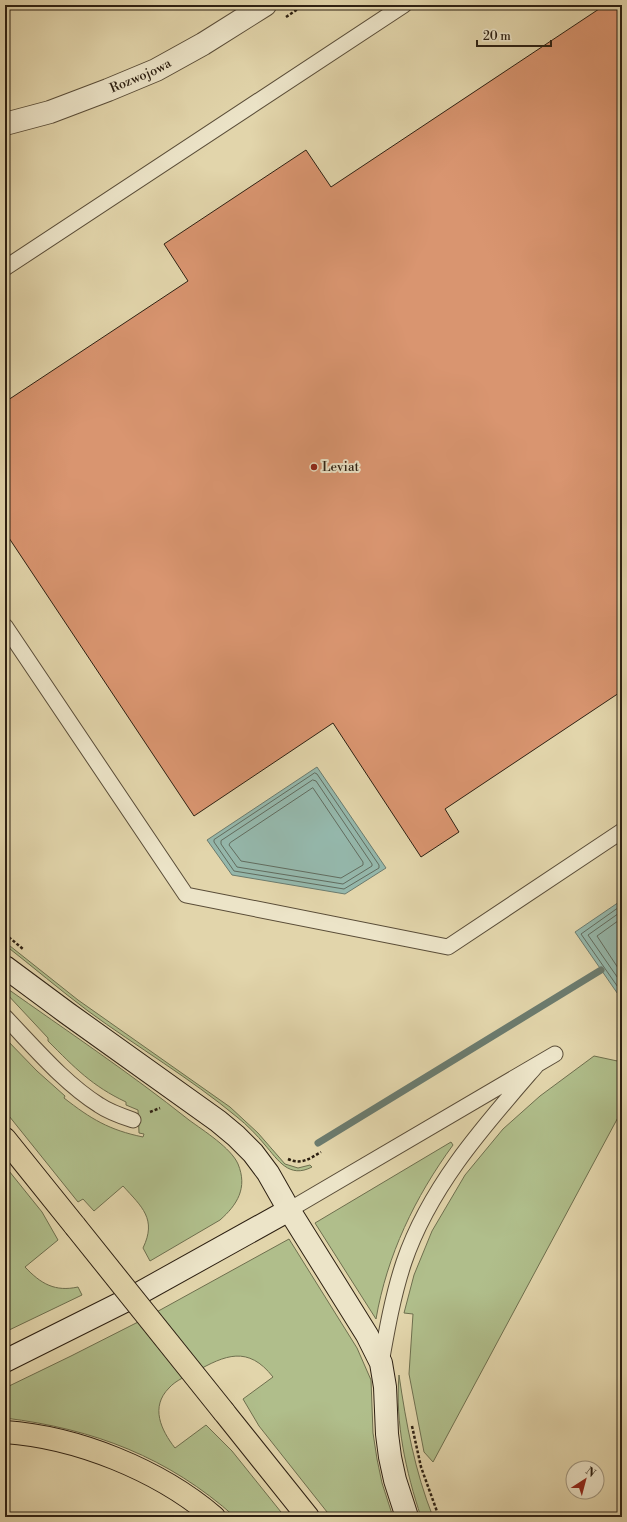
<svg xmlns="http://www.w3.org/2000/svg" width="627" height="1522" font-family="'Libre Bodoni',serif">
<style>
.green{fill:#b0be8b;stroke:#6e6f4e}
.water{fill:#95b8ac;stroke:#6b7b6e}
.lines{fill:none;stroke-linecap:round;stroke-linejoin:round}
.shore{stroke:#616c5f;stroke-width:1}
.stream{stroke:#6b7b6e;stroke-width:7}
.building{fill:#d99570;stroke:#2d2012}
.lane-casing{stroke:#5a4d38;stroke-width:17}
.street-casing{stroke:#5a4d38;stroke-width:24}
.secondary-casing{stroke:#2d2012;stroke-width:24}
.primary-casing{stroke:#2d2012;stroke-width:24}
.path{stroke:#2d2012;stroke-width:2.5;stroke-dasharray:3 2;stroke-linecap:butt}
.lane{stroke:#ece4c8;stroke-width:15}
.street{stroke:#ece4c8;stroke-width:22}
.secondary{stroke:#ece4c8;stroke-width:22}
.primary{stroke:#e2d5ab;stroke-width:22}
.primary-bridge-casing{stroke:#2d2012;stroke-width:24;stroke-linecap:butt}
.primary-bridge{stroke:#e2d5ab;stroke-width:22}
.poi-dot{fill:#8f2418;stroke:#ece4c8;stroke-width:1.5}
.labels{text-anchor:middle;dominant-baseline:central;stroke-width:4;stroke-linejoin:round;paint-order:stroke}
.street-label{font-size:13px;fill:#2d2012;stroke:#ece4c8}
.poi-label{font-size:13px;fill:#2d2012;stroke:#ece4c8;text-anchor:start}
</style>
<rect width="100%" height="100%" fill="#e2d5ab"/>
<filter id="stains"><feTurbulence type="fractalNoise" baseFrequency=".005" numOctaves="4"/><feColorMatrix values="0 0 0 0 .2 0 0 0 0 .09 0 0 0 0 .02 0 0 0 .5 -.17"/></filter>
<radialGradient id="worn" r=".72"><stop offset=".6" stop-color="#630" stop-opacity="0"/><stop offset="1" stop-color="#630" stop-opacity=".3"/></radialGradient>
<path class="green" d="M5,942L78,1000L230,1107L258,1133L285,1164L298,1168L310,1165L312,1167C289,1179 278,1160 265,1145C257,1135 247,1125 237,1117C190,1078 137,1047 88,1011C60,990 33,967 5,945Z
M5,987C67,1031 130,1073 189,1120C204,1131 231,1148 238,1164C248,1188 237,1205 220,1220L150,1261L143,1248C157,1219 142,1207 123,1186L94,1211L83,1199L78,1202L5,1111V1038L37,1071L65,1096L64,1098C91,1119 109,1130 143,1137L144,1134L139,1133L138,1110L126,1105V1102C92,1086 75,1068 48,1041V1038L5,992Z
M594,1056L622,1062V1110L433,1462L424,1452L409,1374L413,1314L404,1313L414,1275L432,1231L465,1175L503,1129L540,1096Z
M451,1142L453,1145C415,1197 387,1255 376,1319L315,1223Z
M5,1166L42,1212L58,1240L25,1267C41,1284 55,1292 78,1287L82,1295L5,1332Z
M289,1239L357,1348L371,1380L373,1433L377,1459L382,1483L393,1517H331L259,1426L243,1399L273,1377C248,1345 225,1355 195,1372C187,1376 176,1380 169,1388C150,1407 161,1430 175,1448L206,1425L232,1451L285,1517H235C168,1457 94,1429 5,1418V1388L71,1356L142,1320Z
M399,1375C406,1423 415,1472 433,1517H421C406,1472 395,1423 399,1375Z"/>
<path class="water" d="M317,767L386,868L345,894L232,875L207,840Z
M622,900V1000L575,932Z"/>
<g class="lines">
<path class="shore" d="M315,773L317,774L379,865V868L344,889L234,871L214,842V840Z
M313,780L316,781L372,864V866L343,884L237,867L221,844V841Z
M313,788L363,862V865L341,878L241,861L229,845L230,843Z
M622,905L581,934L622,993
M622,911L588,935L622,984
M622,918L597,936L622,974"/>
<path class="stream" d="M318,1143L601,970"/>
</g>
<path class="building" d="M605,5H622V691L445,809L459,832L421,857L333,723L194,816L5,532V402L188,281L164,244L306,150L331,187Z"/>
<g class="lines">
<g class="lane-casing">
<path id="lane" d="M5,268L404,5
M5,626L186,895L448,947L622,831
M5,1017C34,1047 64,1083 99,1105C109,1112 121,1116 133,1120
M289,1210L555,1054
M381,1363C387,1329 393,1295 404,1262C430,1186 484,1126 536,1066"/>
</g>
<g class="street-casing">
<g id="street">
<path id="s1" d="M5,124L50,112L108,90L156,70L203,44L265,5"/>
</g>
</g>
<g class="secondary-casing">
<path id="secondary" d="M5,967L67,1013L218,1121L236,1136L253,1153L268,1173L289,1210L367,1335L381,1363L385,1387L387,1434L390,1457L395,1480L407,1517
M5,1361L129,1299L289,1210"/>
</g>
<g class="primary-casing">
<path id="primary" d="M5,1139L75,1226
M224,1412L308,1517
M5,1432C77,1437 159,1470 214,1517"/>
</g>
<path class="path" d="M286,17L304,5
M5,934L23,949
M150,1112L160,1108
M288,1159C301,1165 309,1159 321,1152
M412,1426L421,1467L439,1517"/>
<use href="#lane" class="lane"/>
<use href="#street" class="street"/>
<use href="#secondary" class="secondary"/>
<use href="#primary" class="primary"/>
<g class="primary-bridge-casing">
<path id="primary-bridge" d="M75,1226L224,1412"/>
</g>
<use href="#primary-bridge" class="primary-bridge"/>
</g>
<circle class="poi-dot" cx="314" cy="467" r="4"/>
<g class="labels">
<g class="street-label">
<text stroke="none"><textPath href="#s1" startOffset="144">Rozwojowa</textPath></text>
</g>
<g class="poi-label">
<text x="322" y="467">Leviat</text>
</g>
</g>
<rect width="627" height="1522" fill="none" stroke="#e2d5ab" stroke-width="20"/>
<rect x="6" y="6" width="615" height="1510" fill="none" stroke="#2d2012" stroke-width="2"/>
<rect x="10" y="10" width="607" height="1502" fill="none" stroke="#2d2012"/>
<g transform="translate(585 1480) rotate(36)"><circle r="19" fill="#ece4c8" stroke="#a0967f"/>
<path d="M0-3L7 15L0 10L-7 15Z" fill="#8f2418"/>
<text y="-6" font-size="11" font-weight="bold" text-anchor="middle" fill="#2d2012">N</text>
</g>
<path d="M477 40v6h74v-6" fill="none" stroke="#2d2012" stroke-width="2"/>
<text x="483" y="40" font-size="12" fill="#2d2012" stroke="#ece4c8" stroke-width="3" paint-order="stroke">20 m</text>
<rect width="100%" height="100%" filter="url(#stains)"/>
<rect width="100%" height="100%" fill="url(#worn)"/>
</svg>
